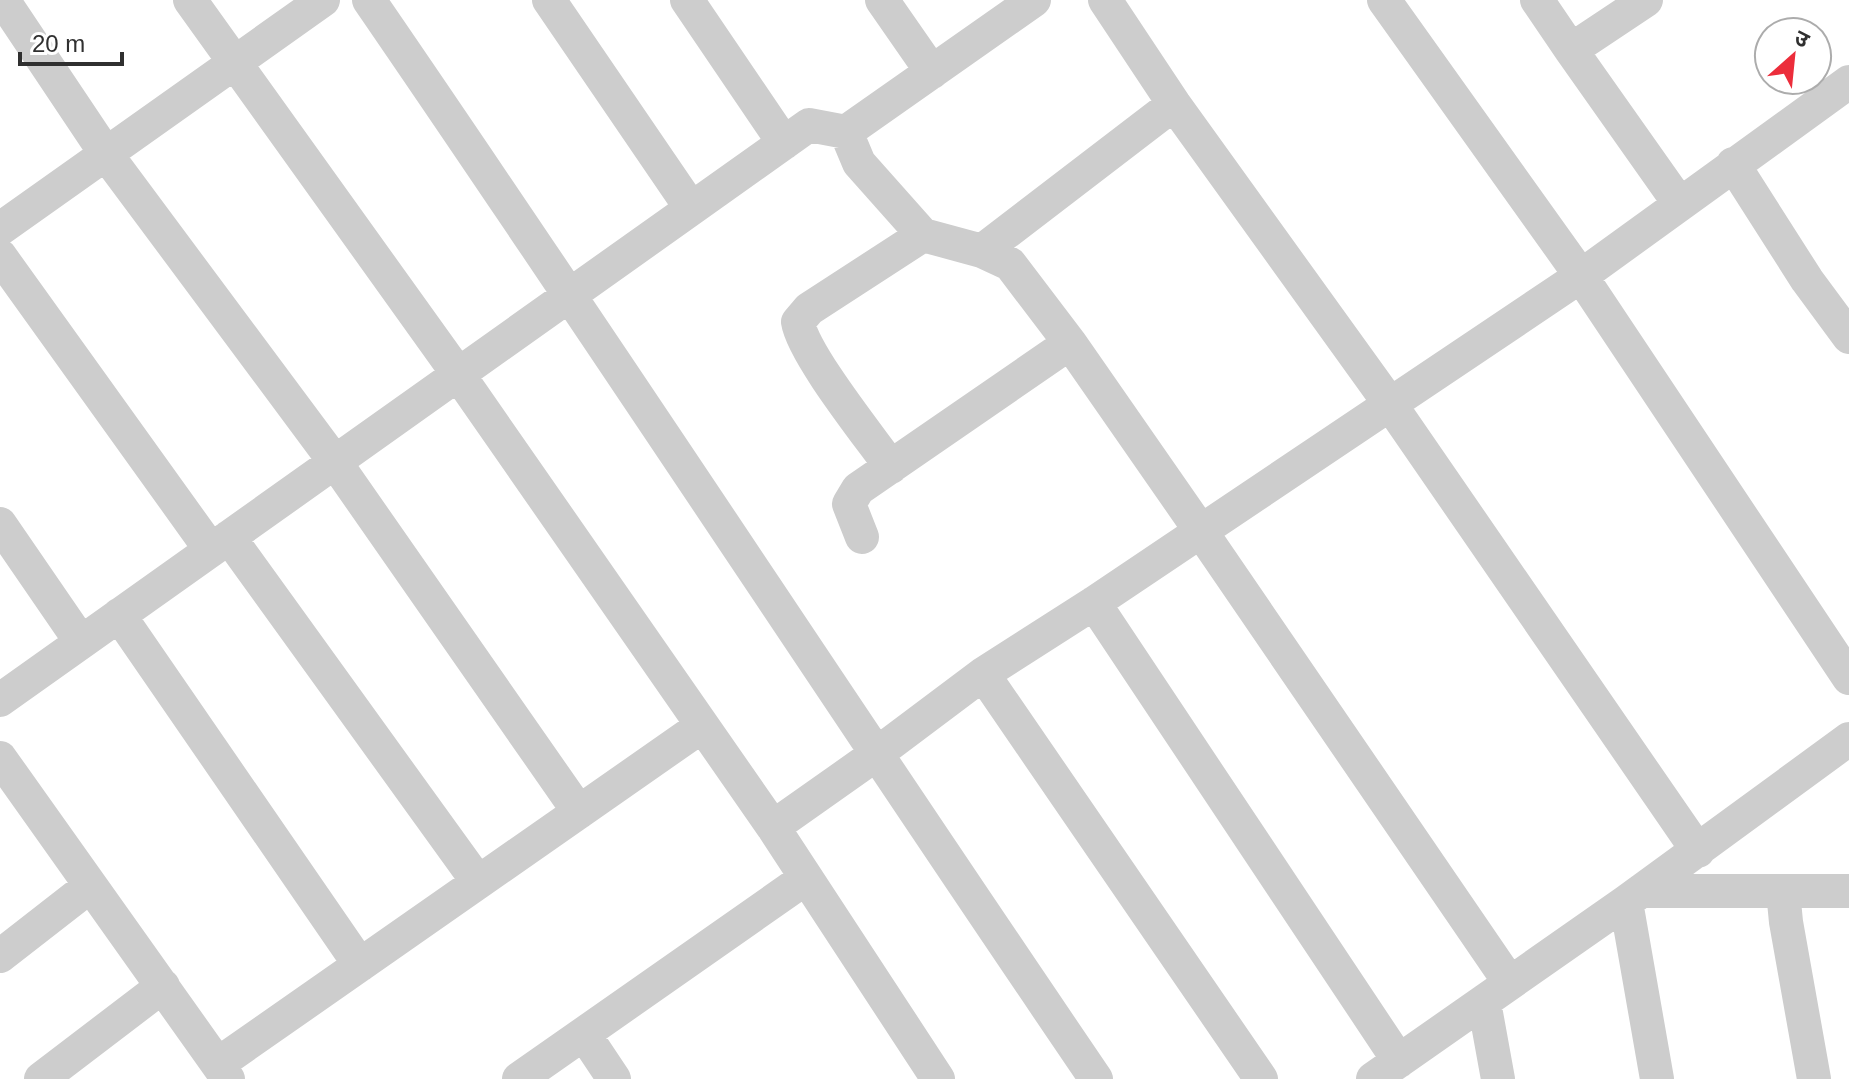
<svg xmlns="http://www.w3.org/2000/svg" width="1849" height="1079" font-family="Arial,'Noto Sans Devanagari',sans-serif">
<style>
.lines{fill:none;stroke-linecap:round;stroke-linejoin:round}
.minor{stroke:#cdcdcd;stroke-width:34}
</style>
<rect width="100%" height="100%" fill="#fff"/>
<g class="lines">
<path class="minor" d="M3,0L106,154L335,462L579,812
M190,0L458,374L773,827L875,755L983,674L1094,603L1581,276L1849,82
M369,0C615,358 852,721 1096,1079
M549,0L691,208
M687,0L784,143
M882,0L932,72
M1105,0L1174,104L1390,404L1698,851
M1384,0L1581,276L1849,678
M1537,0L1571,50
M1646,0L1571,50L1679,203
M846,132L859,163L923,235L982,251L1010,264L1070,343L1200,530L1510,983
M1733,164L1807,280L1849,337
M0,229L323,0
M982,251L1174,104
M0,256L211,550
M891,467C869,436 803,354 798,322L809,309L923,235
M0,524L81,642
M229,537L478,882
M862,537L849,504L858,489L1070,343
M1094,603L1399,1061
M119,615L360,965
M983,674L1261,1079
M0,700L809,125L846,132L1034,0
M0,758L228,1079
M773,827L938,1079
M1641,891H1849
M1783,891L1786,922L1814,1079
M1626,902L1657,1079
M0,956L90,886
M1484,1002L1498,1079
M584,1034L614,1079
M218,1064L702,726
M41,1079L163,986
M519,1079L806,878
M1373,1079L1626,902L1849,739"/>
</g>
<g transform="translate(1793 56) rotate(27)"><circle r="38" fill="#ffffff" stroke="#acacac" stroke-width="2"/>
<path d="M0-6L14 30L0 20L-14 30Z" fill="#ec2d3b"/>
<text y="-12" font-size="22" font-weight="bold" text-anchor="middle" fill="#303030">उ</text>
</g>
<path d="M20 52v12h102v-12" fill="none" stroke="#303030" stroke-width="4"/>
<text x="32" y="52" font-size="24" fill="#303030" stroke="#ffffff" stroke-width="6" paint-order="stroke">20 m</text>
</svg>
